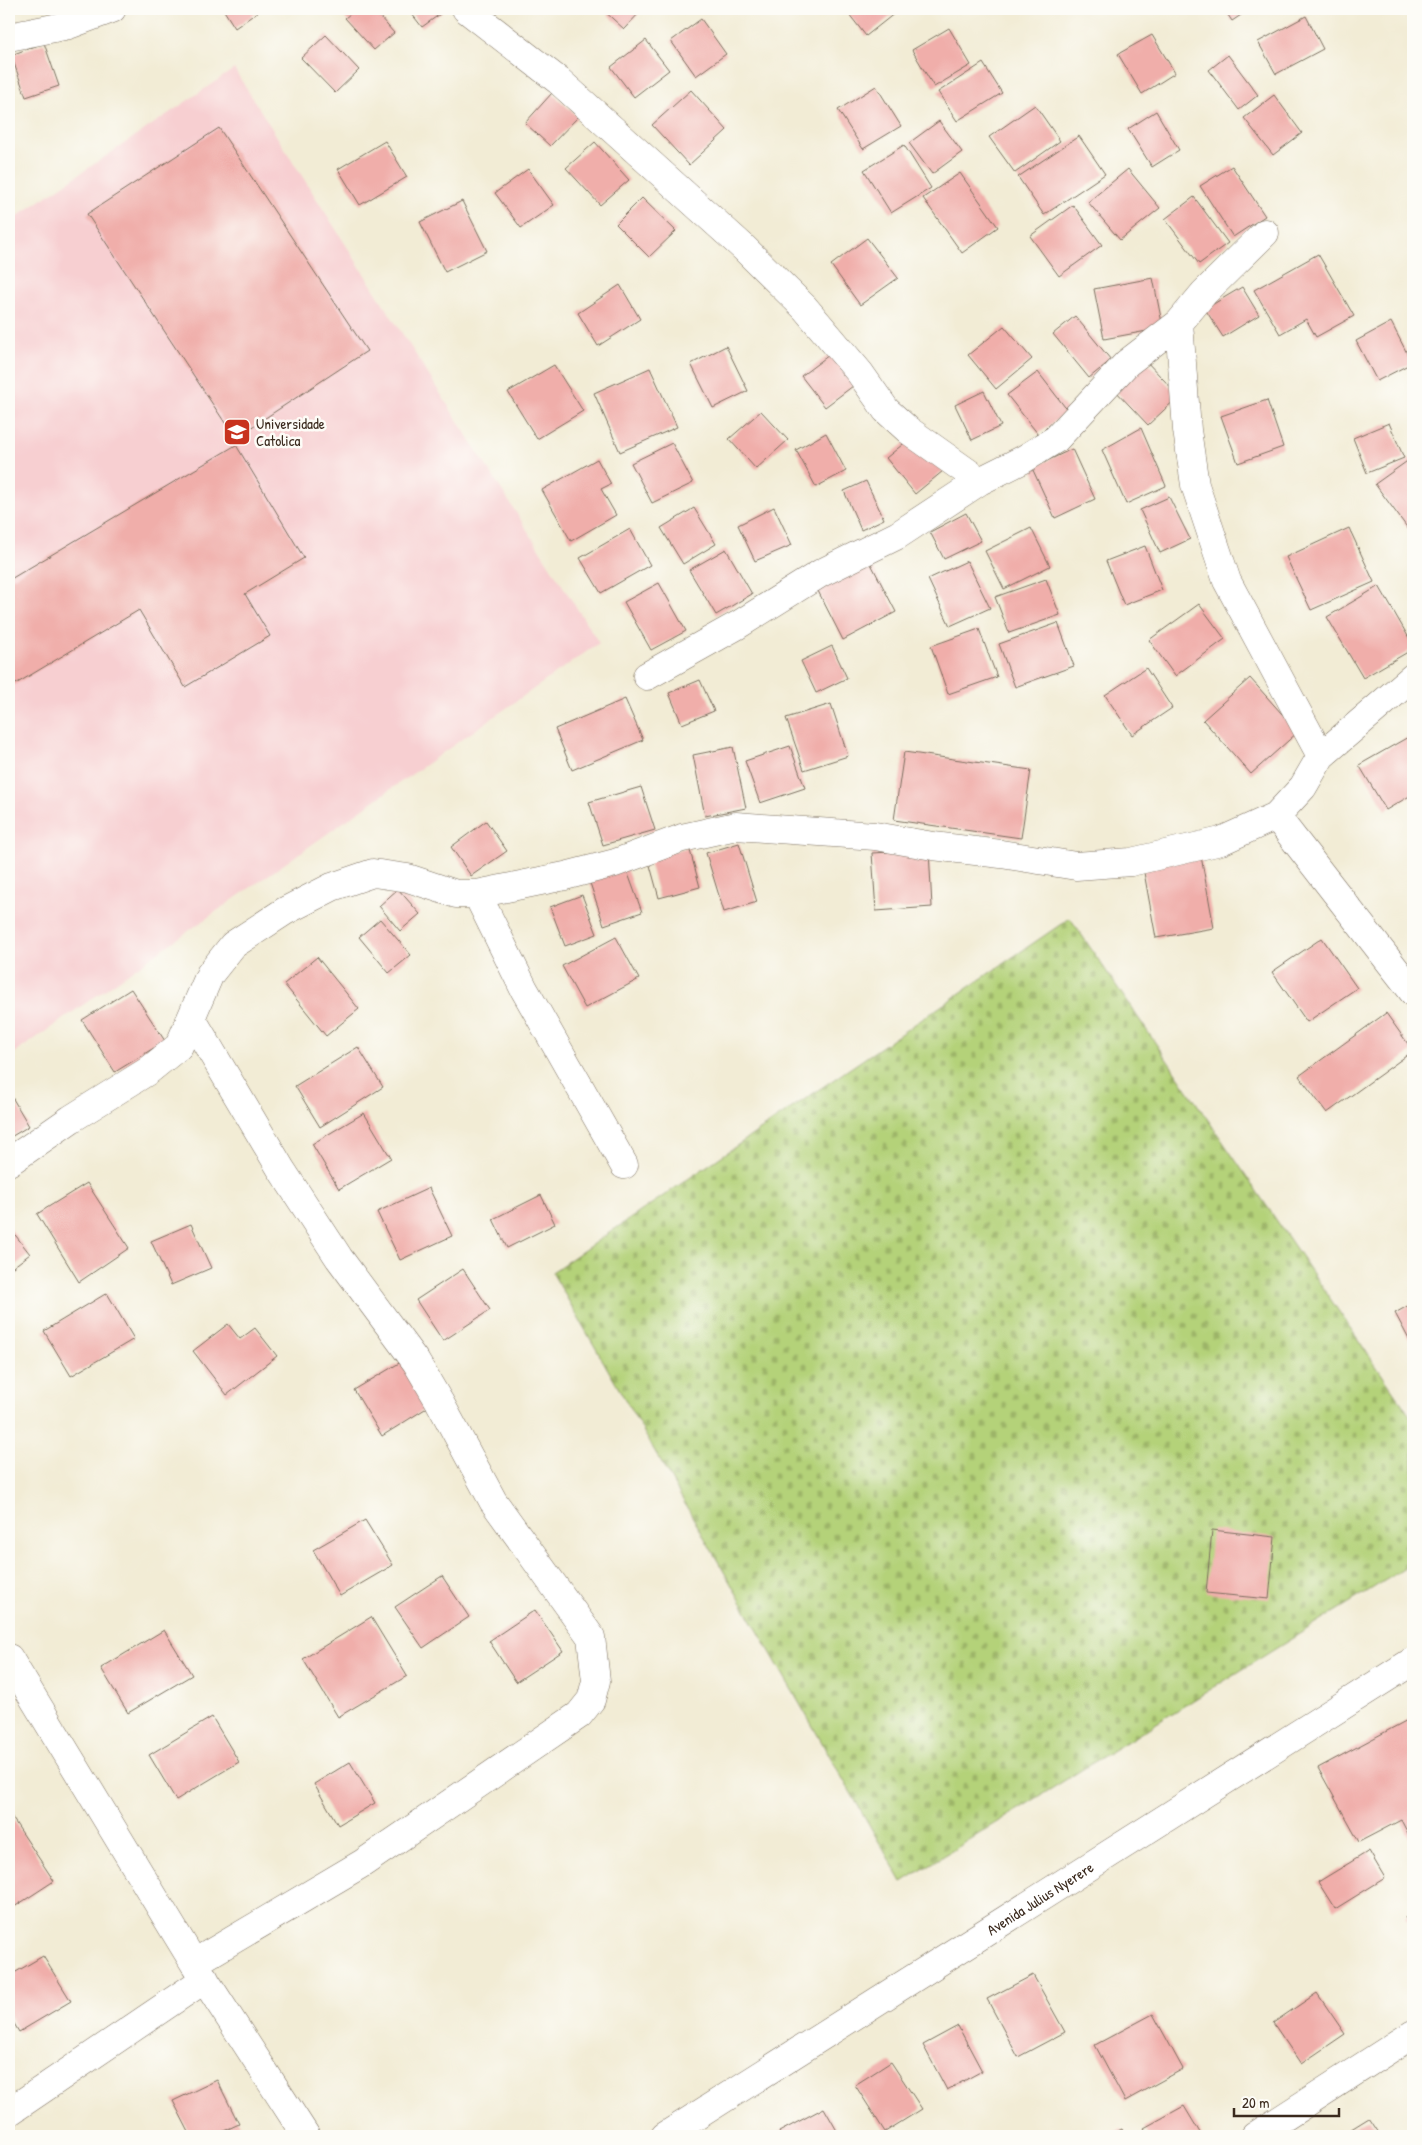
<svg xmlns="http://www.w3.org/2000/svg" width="1422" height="2145" font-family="'Patrick Hand',sans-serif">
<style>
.built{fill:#f7cfd1}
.cemetery{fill:url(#cemetery-stones);stroke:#787e4c}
.building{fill:#f0aeaa}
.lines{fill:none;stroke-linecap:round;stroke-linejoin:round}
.minor-casing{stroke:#7b6e5e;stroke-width:29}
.tertiary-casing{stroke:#7b6e5e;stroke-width:29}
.minor{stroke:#fff;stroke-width:28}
.tertiary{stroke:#fff;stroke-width:28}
.labels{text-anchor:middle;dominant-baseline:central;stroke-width:5;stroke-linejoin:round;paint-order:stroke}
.poi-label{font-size:15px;fill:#3b2a1e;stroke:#fdfcf7;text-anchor:start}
.street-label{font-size:15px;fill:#3b2a1e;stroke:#fdfcf7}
</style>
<defs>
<pattern id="cemetery-stones" width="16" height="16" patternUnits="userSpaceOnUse" patternTransform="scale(1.25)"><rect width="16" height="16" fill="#b4d279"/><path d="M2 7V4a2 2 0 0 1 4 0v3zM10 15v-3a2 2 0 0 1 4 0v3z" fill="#9cb468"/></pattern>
</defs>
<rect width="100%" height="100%" fill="#fdfcf7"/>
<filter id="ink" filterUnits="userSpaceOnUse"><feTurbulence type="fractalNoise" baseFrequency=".02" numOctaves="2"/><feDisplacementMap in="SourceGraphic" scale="10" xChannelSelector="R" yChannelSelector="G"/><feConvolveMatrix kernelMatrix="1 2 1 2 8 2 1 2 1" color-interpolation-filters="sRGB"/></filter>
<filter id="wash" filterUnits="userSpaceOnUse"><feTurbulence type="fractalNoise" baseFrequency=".0096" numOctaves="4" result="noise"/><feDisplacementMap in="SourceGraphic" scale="20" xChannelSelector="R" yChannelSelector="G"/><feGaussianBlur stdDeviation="1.12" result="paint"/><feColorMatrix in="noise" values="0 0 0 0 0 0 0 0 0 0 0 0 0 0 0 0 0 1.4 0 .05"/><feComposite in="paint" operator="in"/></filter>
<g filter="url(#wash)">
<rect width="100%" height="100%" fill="#f2ecd5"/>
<path class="built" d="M234,69L599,643L9,1057V222Z"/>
<path class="cemetery" d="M1070,918L1413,1420V1563L902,1882L552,1272Z"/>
<g id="blocks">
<path class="building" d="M223,9H262L235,28Z
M356,9H373L394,33L374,50L345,18Z
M408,9H447L422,27Z
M602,9H643L624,29Z
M845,9H891L895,13L866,36Z
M1224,9H1250L1232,21Z
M1306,16L1323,49L1276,74L1258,42Z
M701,19L726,54L696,76L671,41Z
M949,28L971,65L934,87L912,50Z
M326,35L359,70L335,93L301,58Z
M1152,35L1175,73L1142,94L1118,54Z
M646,40L669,70L634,97L611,67Z
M44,43L59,86L26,97L11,55Z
M1228,55L1258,95L1239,110L1209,70Z
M983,63L1002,93L957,121L938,92Z
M876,86L901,126L863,149L838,110Z
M691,90L727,130L689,165L652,125Z
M552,93L578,117L550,146L525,123Z
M1274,95L1302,133L1273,155L1244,118Z
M1035,105L1060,141L1015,173L989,137Z
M1156,111L1179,150L1152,167L1128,129Z
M939,121L962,152L932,174L909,143Z
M219,128L367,351L235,438L87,214Z
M1079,136L1105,174L1044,215L1018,177Z
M385,141L407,177L360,205L338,169Z
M595,142L629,180L600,205L566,168Z
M904,145L931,188L891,213L864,170Z
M1232,166L1265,216L1233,237L1200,186Z
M528,169L554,205L521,228L495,193Z
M1128,169L1160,208L1120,240L1088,202Z
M960,173L998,227L962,253L923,198Z
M1194,197L1228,243L1199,264L1165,219Z
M642,198L676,231L649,257L616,224Z
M462,201L487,251L445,272L420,222Z
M1073,205L1102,245L1059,276L1030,236Z
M867,238L898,278L860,305L831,265Z
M1318,254L1354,316L1316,337L1306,319L1280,334L1254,290Z
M1153,278L1163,328L1104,339L1094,289Z
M620,285L640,319L598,346L578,313Z
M1242,287L1259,315L1223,337L1205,309Z
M1075,316L1111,360L1089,378L1053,334Z
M1391,322L1412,363L1377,381L1356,341Z
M1004,326L1032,359L996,389L968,355Z
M726,346L748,391L713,408L691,364Z
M833,352L857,383L825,407L801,376Z
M1144,359L1179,396L1148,425L1113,388Z
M554,365L583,411L537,439L508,392Z
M650,368L677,427L620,452L594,393Z
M1038,372L1068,411L1038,434L1007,395Z
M984,391L1001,426L972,440L955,405Z
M1267,400L1283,447L1238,463L1221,416Z
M761,411L788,440L756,469L729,439Z
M1389,423L1404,458L1367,473L1353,438Z
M1141,428L1166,486L1126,504L1102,450Z
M826,433L846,471L816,487L796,450Z
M913,436L943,471L915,494L886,458Z
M672,443L693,483L652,503L631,463Z
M236,445L304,558L245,594L270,636L185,687L139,610L9,688V580Z
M1072,449L1095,499L1055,518L1032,468Z
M1413,457V527L1409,530L1375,484Z
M597,459L611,484L601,489L616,515L571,541L542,490Z
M866,481L884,519L861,530L844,491Z
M1169,497L1190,539L1160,553L1140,510Z
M774,507L792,545L755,561L738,525Z
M694,508L716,544L683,564L661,528Z
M966,513L981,541L944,559L930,532Z
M1031,528L1050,566L1004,589L985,551Z
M1349,528L1374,582L1311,610L1286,557Z
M630,529L650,565L601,593L580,558Z
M1145,546L1162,590L1124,605L1106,561Z
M726,549L752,594L716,615L689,570Z
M869,560L896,612L843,640L816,587Z
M967,561L990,608L950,626L928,579Z
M1046,579L1060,615L1009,633L995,597Z
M659,583L686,631L651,650L624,602Z
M1379,586L1413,645V649L1363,678L1327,617Z
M1199,604L1225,639L1175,676L1149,640Z
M1058,623L1074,666L1015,687L999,644Z
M979,629L997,677L948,694L931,646Z
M832,646L847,678L816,693L801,661Z
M1146,668L1172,708L1132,735L1105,695Z
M1250,678L1298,732L1251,774L1203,720Z
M700,680L714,711L682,724L669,693Z
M625,699L643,740L572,770L555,729Z
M831,704L848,756L804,770L786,718Z
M1410,736L1413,741V794L1386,810L1359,765Z
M790,746L805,788L760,803L745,761Z
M733,747L746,808L705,816L693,755Z
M904,752L1031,770L1021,838L894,820Z
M641,787L655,830L603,845L589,802Z
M486,821L507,851L471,876L451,847Z
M739,843L757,902L724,912L706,853Z
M689,847L700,887L659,898L648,858Z
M929,850L932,907L876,911L872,853Z
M1201,856L1214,928L1156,938L1143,867Z
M626,868L642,912L604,925L589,880Z
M398,889L420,914L400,931L379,906Z
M582,895L597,934L565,946L550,907Z
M380,919L411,955L389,973L359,937Z
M616,937L639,979L585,1008L562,966Z
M1322,938L1357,988L1307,1022L1272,972Z
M317,957L359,1009L326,1036L284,984Z
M131,989L165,1041L115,1072L82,1020Z
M1386,1013L1413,1051L1327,1113L1299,1076Z
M358,1047L383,1087L320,1127L295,1086Z
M9,1092L29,1126L9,1138Z
M364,1113L391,1158L339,1189L312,1144Z
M87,1183L129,1248L79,1282L37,1214Z
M429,1188L452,1236L400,1260L377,1212Z
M541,1195L555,1224L507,1248L493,1219Z
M191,1224L211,1268L171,1285L151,1241Z
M9,1227L30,1254L9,1270Z
M463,1269L490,1310L443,1341L416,1300Z
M107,1293L134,1339L71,1376L44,1331Z
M1413,1303V1347L1395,1313Z
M228,1324L240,1339L255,1328L277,1356L227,1395L193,1351Z
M406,1359L433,1404L382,1436L354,1390Z
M365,1520L393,1565L340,1596L313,1550Z
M1212,1530L1275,1537L1269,1599L1206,1593Z
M442,1576L469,1617L423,1648L395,1607Z
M535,1610L563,1651L516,1682L489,1641Z
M371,1617L407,1676L338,1717L303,1659Z
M164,1630L192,1675L128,1713L101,1668Z
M212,1717L239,1762L176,1800L149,1755Z
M1413,1717V1843L1401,1820L1359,1842L1318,1768Z
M350,1762L375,1803L338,1825L314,1784Z
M9,1813L54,1881L11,1909L9,1906Z
M1369,1851L1385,1878L1335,1909L1318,1882Z
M1413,1915V1931L1405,1917Z
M43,1956L71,2001L19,2032L9,2015V1976Z
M1033,1975L1065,2032L1018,2057L987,1999Z
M1317,1993L1345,2034L1301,2064L1273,2023Z
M1153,2014L1183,2069L1125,2101L1095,2045Z
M958,2026L982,2071L947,2090L923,2045Z
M891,2062L922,2109L885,2132L855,2085Z
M217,2080L239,2124L213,2136H191L173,2101Z
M1184,2106L1202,2136H1149L1144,2128Z
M824,2108L840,2136H781L779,2132Z
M1369,2118L1381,2136H1340Z
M1122,2129L1125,2136H1107Z"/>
</g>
</g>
<g filter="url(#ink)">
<use href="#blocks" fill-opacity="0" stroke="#7b6e5e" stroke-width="1"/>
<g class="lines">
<g class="minor-casing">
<path id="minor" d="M466,9L559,81L743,247L805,308L860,373L886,410L908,430L980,481L1024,459L1056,439L1127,363L1179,323
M9,37L69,25L112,9
M1265,233L1204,293L1179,323L1187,430L1195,485L1227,581L1321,756L1303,787L1276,816L1413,992
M647,676L738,625L821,573L898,535L980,481
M1321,756L1413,677
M477,894L524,989L624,1165
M192,1019L281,1169L339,1258L416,1362L439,1401L493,1501L591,1637L596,1681L591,1700L579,1715L363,1863L194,1963
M9,1162L71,1119L148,1071L179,1046L210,974L233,945L285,911L332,887L373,873L408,878L456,894H477L565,876L615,863L682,838L736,826L875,836L933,846L1001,854L1076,866L1131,862L1221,841L1276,816
M9,1658L194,1963L306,2136
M9,2112L205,1979
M1255,2136L1413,2034"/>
</g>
<g class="tertiary-casing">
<g id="tertiary">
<path id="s1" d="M665,2136L1413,1661"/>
</g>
</g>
<use href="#minor" class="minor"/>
<use href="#tertiary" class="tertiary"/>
</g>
</g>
<defs>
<g id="school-square" transform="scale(1.4375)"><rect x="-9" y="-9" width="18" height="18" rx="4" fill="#c8321e" stroke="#fdfcf7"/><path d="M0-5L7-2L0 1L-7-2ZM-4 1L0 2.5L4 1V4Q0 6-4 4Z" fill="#fff"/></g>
</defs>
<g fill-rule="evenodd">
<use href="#school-square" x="237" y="432"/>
</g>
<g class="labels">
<g class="poi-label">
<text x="256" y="423">Universidade<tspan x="256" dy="17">Catolica</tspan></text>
</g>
<g class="street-label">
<text stroke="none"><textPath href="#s1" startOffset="444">Avenida Julius Nyerere</textPath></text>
</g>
</g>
<rect width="1422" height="2145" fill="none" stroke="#fdfcf7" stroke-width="30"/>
<path d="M1234 2108v8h105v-8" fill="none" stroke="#3b2a1e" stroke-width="2.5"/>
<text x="1242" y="2108" font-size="15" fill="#3b2a1e" stroke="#fdfcf7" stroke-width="4" paint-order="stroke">20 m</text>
</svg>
